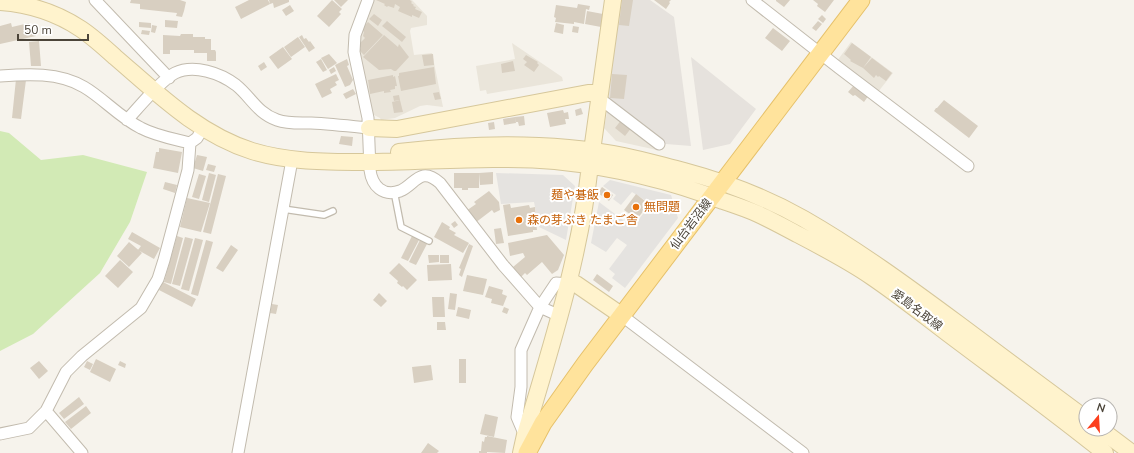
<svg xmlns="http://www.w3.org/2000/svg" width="1134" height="453" font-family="'Nunito Sans','Noto Sans JP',sans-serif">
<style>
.residential{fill:#eae5da}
.industrial{fill:#e6e2dd}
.green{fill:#d2eab5}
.parking{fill:#e5e3e0}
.building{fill:#d8cfc1}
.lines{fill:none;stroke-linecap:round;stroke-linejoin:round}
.lane-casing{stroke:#c2bbae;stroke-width:8}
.street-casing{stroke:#c2bbae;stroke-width:13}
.secondary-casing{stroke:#d6c79b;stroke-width:18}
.primary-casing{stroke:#e6c16a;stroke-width:19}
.lane{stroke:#fff;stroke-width:5.5}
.street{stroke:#fff;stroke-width:11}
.secondary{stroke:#fff3cd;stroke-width:16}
.primary{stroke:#ffe39c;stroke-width:17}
.food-dot{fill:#e8710a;stroke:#fff;stroke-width:1.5}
.labels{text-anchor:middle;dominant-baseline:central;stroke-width:4;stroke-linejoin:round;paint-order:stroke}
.food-label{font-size:12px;fill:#c56008;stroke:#fff;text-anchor:start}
.street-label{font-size:12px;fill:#4b4439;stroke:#fff}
</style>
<rect width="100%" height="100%" fill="#f6f3ec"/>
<path class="residential" d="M373,0H412L427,16V25L411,28L410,31L414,55L432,53L443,107L427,105L420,106L395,118L381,120L380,118L372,114L358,50L361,30Z
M851,42L893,73L878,92L837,61Z
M512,43L562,77L563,81L487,94L486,90L480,91L476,66L515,59Z
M608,107L658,146L657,150L616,141L604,128Z"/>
<path class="industrial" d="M621,0H650L674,17L691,146L666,144L608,99Z
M691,57L756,109L730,144L703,150Z"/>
<path class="green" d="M0,131L9,133L41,160L83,155L147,172L130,222L100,273L33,334L0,351Z"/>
<path class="parking" d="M496,173L563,175L575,186L566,240L539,227L534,202L501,204Z
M610,180L671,195L678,218L625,288L612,278L615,274L609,269L627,245L617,238L606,252L591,243L599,202L627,223L630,220L635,224L651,204L632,192L621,205L613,199L616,195L603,186Z"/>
<path class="building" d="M131,0H180L186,2L184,11L182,17L176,16L177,13L140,9V4L130,3Z
M249,0H268L270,4L241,19L235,7Z
M269,0H289V2L274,8L273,3L270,4Z
M332,0L342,9L339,12L341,14L329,27L317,16Z
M334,0H348L341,7Z
M376,0H410L412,2L411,3L414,5L413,6L416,7L415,9L422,12L419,18L412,15V17L398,11L400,7L395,4L394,8L388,6L387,7L384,5L385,4Z
M622,0H633L629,26L619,25Z
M654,0H671L669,2L670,3L666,9Z
M776,0H790L784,7L776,1Z
M813,0H834L825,12L817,6L818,4Z
M578,4L590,6L589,10L586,9L584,24L574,22V24L555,22L556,18L554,17L556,5L577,8Z
M290,5L294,11L286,16L282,10Z
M587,11L603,14L601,27L585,24Z
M374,14L382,20L378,26L369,19Z
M822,15L826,19L823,23L818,19Z
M165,20L178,21L177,28L165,27Z
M387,21L406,37L402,42L382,26Z
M818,21L822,24L816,31L812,28Z
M139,22L151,23V28L139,27Z
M368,22L383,35L364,55L359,50L361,48L358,45L365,38L363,36L364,32L362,30V28Z
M11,23L12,27L29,23L31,31L34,30L36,36L0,44V26Z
M556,23L564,25L563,34L554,32Z
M152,25L157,26L155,33L151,32Z
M573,26L579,27L578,33L572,32Z
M773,28L790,41L782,51L765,38Z
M142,30L150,31L149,35L141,34Z
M181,34H193V37H205V39H211V50H215L216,52V61H207V53H194V50H170V54H163V35L180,36Z
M302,35L304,39L306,38L309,42L310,41L315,48L309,52L299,37Z
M384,35L398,47L399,44L409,57L396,71H394L391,69L379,70L363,57Z
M298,37L305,47L291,57L284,47Z
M39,41L41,66H31L29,42Z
M852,43L871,57L863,68L850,61L851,60L844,54Z
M283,47L292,59L278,69L269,57Z
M329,54L337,63L328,69L321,58Z
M433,54L434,65L424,66L422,55Z
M526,55L538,62L537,63L539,65L534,72L524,65L527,62L523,59Z
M872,58L892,73L886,81L879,76L878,77L876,75L874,78L863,68Z
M321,59L327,70L323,72L316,62Z
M347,59L349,65L347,66L353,80L350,85L345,87L335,65Z
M513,61L515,71L502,73L501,64Z
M264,62L267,67L261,71L258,66Z
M334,67L336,71L331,74L329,70Z
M434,67L436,84L401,91L398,76H399V73Z
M336,74L339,80L335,82L337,85L330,89L332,93L322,98L315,84Z
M612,74L627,75L624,99L610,98Z
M393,75V77L395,76L397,86H395V89L390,90L391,92L384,93V91L370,94L368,80Z
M16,79L26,80L21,119L12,118Z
M855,84L869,95L864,102L855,95L853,96L848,92Z
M353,89L356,94L346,99L343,94Z
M439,92L441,99L435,100L433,93Z
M399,95L400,100L394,101L393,96Z
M400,100L403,112L394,113L392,102Z
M944,100L978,126L969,138L934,111L936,108H937Z
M581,108L583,114L576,116L575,110Z
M563,110L564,113L568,112L569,119H565L566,124L550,127L547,113Z
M524,116L525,125L519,126L518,122H516L515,117Z
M515,117L516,123L504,125L503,119Z
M622,119L632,127L625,136L615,128Z
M494,122L495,129L489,130L488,123Z
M341,136L353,137L352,146L339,144Z
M159,148L182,152L178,173L153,168L156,152H159Z
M197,155L207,157L203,171L193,168Z
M208,164L216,166L214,172L206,170Z
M493,172V184L480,185L479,173Z
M209,173L216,175L209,202L202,200Z
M454,173H479V188H468V190H462V188H454Z
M199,174L206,176L199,199L192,197Z
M218,174L226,176L211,234L203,232Z
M165,182L177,185L175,193L163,189Z
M602,187L613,195L609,201L598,193Z
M489,191L499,202L500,210L494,213L492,210L475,223L466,211L476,204L474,202Z
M636,194L649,204L637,219L624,210Z
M187,198L210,203L201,232L180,227Z
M510,204L511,208L529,205L530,208L535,207L536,217L532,218V222L536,221L537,230H533V232L508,236L503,205Z
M455,221L458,225L454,228L451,224Z
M442,222L450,227L449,229L456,233L454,235L469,243L463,253L434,237Z
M501,228L504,243L496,244L494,229Z
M132,232L160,248L154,259L138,250L141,246L128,239Z
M547,235L564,255L558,270L552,274L542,262L527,275L525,273L521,277L513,267L525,257L523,253L510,256L508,243Z
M177,236L183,238L171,284L164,282Z
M412,236L419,240L408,261L401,258Z
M185,237L193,239L180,286L172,284Z
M195,238L203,240L189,291L181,289Z
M206,240L213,242L198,296L191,294Z
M420,240L427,244L416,265L409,262Z
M129,242L142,253L129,267L117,256Z
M469,244L473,246L462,277L459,275L461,269L459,268Z
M231,245L238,250L223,272L216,268Z
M428,255H439V262L429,263Z
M440,255H449V263H440Z
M120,260L133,272L118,288L105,276Z
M399,263L417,280L407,290L403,286L402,287L397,283L398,281L389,273Z
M451,264L452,280L428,281L427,265Z
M597,274L613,286L609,292L593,280Z
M467,275L487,279L483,295L463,291Z
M163,282L196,299L192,307L159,290Z
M489,286L503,290L502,294L507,296L503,306L491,303L492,299L485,297Z
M379,293L387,301L381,307L373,300Z
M450,293L457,294L455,310L448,309Z
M432,297H444L445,317H433Z
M272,304L278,305L276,314L270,313Z
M458,307L471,310L469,319L456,316Z
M504,307L509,309L507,314L502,312Z
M437,322H445L446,330H437Z
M96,359L116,369L110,382L90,372Z
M459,359H466V383H459Z
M39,361L48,371L39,379L30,368Z
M87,361L93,364L90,370L84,367Z
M120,361L126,364L125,368L118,365Z
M431,365L433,380L414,383L412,367Z
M79,397L84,404L64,419L59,413Z
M86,406L91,413L71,429L65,422Z
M485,414L498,417L494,437L480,434Z
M487,436L507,440L505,453L487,452V453H479V451H481L482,441L484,442L485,437H487Z
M428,443L439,451L437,453H421Z"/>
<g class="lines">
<g class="lane-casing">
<path id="lane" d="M394,191L401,227L429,241
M283,209L324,215L333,211"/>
</g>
<g class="street-casing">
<path id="street" d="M95,0L169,78
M368,0L355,35L354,52L368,118L370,170C372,186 383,197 400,191C415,185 420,165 440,183L503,265L540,307L560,316
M752,0L839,68L968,166
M0,76C27,74 59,72 84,87C103,98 119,117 141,128C156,136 174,139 190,143
M599,98L659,144
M127,120C139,107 161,80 175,73C194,64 220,73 236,85C251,97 257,113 277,120C288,124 300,123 311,123C330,124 349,126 369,128
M621,315L803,453
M46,411L82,453
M0,434L29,428L46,411L66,372L82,356L141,308L158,279L164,260L188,170L190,143L197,138L203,128
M526,438L517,417L521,387V350L540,307L556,283L569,284
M238,453L292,160"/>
</g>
<g class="secondary-casing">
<path id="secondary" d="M0,2C29,4 57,13 81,29C93,37 104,47 115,57C157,93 198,134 252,151C288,162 325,162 363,162C427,162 491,156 555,161C613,167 669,180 723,201C735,205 747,209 758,214C771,220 784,227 797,234C822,247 849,261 872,277C903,298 932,322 962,344C1010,380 1058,415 1105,453
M369,128L397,129L588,93H599
M592,151L613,0
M399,152C474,143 550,141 624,156C644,160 664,166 684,171C725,182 767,198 804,219C858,250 907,286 957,323C1000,355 1043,387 1086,419
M569,284H576L621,315
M1100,429L1132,453
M521,453L525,435C551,346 580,258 590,165"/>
</g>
<g class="primary-casing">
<path id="primary" d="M527,453L543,423L585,364L861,0"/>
</g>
<use href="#lane" class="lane"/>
<use href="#street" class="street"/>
<use href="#secondary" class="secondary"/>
<use href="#primary" class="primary"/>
</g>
<g class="food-dot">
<circle cx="607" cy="195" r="4"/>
<circle cx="636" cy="207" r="4"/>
<circle cx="519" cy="220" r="4"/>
</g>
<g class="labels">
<g class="food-label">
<text x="599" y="195" text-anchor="end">麺や碁飯</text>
<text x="644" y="207">無問題</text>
<text x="527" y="220">森の芽ぶき たまご舎</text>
</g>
<g class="street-label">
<text transform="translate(691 224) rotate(-53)">仙台岩沼線</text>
<text transform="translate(917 310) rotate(37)">愛島名取線</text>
</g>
</g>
<g transform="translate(1098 417) rotate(18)"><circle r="19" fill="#ffffff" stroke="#b7b4b0"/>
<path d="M0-3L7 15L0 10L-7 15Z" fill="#fc3f1d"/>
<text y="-6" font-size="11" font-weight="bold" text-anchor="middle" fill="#4b4439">N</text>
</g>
<path d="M18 34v6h70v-6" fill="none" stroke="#4b4439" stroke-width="2"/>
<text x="24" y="34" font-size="12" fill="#4b4439" stroke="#ffffff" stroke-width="3" paint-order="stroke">50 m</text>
</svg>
